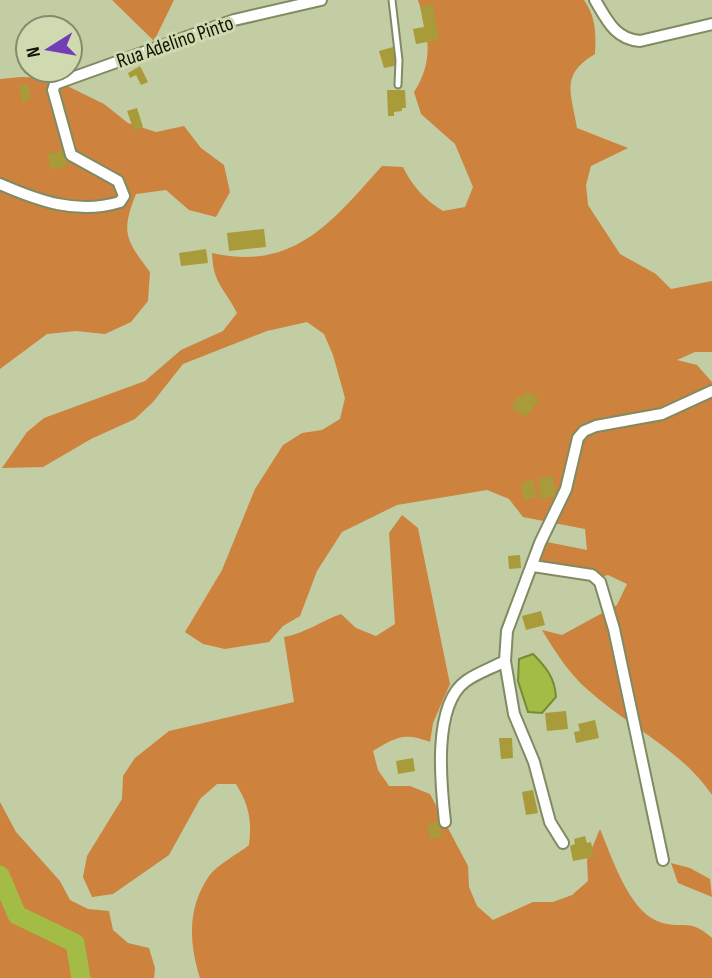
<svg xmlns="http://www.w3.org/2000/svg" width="712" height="978" font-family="'Sofia Sans Condensed',sans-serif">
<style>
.green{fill:#cd823d}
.water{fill:#a3bc46;stroke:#788a33;stroke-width:2}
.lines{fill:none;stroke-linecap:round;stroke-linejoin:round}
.river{stroke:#a3bc46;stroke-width:19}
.building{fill:#a99a3a}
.lane-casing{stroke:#808a63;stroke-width:9}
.street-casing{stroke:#808a63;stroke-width:14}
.lane{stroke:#fff;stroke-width:5}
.street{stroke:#fff;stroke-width:10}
.labels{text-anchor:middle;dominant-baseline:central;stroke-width:6;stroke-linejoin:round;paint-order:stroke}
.street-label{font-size:21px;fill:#121506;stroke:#cfdab1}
</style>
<rect width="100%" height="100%" fill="#c2cda4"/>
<path class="green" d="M112,0H174L154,41Z
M418,0H584C596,17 596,33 595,54C560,75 571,92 577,128L628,148L591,166L586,185L588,205L620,254L656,274L671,289L712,281V352H695L677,360L697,365L712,382V795C681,749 629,727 588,690C570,675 554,650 542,630L562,635L617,605L627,584L608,575C572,585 560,569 529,554L547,542L587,550L585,529L523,517L509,499L487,490L397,505L342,532L317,571L300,616L283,626L269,642L225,649L203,644L185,632L222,570L255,489L283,445L302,433L322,430L340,419L345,398L333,355L324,334L307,322L267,331L183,364L153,402L135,419L91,439L43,467L2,468L27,432L44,418L145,381L181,350L223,331L237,313C224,287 213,284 212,253C295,272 333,220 382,166L403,167C413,187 424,199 443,211L465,207L473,187L455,144L421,114L414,92C434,61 429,35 418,0Z
M21,77L51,78L104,104L128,123L156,132L184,126L201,148L224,165L230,192L216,217L189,210L166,190L136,194C121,232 125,239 150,272L148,301L131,322L105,334L76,331L47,334L0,369V79Z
M402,515L418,528L450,684L433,723L430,742C404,732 396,737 373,751L378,770L389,786H410L430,794L468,866L469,887L477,906L493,920L533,902H553L572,895L588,881L587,860L600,829C611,855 628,909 657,921C681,931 688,916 712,938V978H200C189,943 187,908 209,876C218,864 238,854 249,845C252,820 249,805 236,784H217L200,799L169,855L113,894L92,897L83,877L87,856L122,799L123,776L135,758L169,731L294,702L284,637C306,633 321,621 341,614L356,628L376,636L395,624L389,533Z
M0,802L16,832L60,881L70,900L88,909L109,911L113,930L128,943L149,948L155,968L154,978H0Z
M671,863L690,868L710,879L712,897L678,883Z"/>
<path class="water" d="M533,654C546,667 555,678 556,697L542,713L528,712L518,681L519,659Z"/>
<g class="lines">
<path class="river" d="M0,875L17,915L75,943L81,978"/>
</g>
<path class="building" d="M433,4L439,40L416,44L413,29L424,27L420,6Z
M393,47L398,65L384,68L379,51Z
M140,66L148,82L141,85L136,75L130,78L128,73Z
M28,84L31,100L22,102L19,86Z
M387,90H405L406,108H402V111L394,112V116H388Z
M137,108L143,127L134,131L127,111Z
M64,150L67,166L51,170L47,154Z
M264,229L266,247L229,251L227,233Z
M206,249L208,263L181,266L179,253Z
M527,391L539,399L526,417L511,408L518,396L523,398Z
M553,476L556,496L541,499L538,478Z
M533,480L537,497L524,500L521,483Z
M520,555L521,568L509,569L508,556Z
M541,611L545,625L526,630L522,616Z
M566,711L568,729L547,731L545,713Z
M595,720L599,738L576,743L574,732L580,731L578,724Z
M499,738H512L513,758L501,759Z
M413,758L415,771L398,774L396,761Z
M533,790L538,813L526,815L522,792Z
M439,822L442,837L430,839L427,824Z
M585,836L587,843L591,842L594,857L573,861L570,846L575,844L574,839Z"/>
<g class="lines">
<g class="lane-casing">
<path id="lane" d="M392,0L399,60L398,85"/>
</g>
<g class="street-casing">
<path id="street" d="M595,0C607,20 615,39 640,41L712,24
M0,184C39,201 78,215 120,202L124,196L118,181L71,155L53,90L55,84L234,20L321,0
M533,566L592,575L600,582L614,629L663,860
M445,822C441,786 432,705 466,681C477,673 492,668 505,661
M563,843L550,822L534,762L514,714L505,661L507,631L540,543L566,489L578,438L584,431L596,426L662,414L712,391"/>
</g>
<use href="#lane" class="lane"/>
<use href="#street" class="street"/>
</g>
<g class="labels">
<g class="street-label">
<text transform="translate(175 42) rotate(-19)">Rua Adelino Pinto</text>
</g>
</g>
<g transform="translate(49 49) rotate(259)"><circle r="33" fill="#cfdab1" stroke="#838b6d" stroke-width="2"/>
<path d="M0-5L12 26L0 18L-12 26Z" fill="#733eb5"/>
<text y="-10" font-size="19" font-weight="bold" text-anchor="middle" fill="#121506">N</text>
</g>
</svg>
